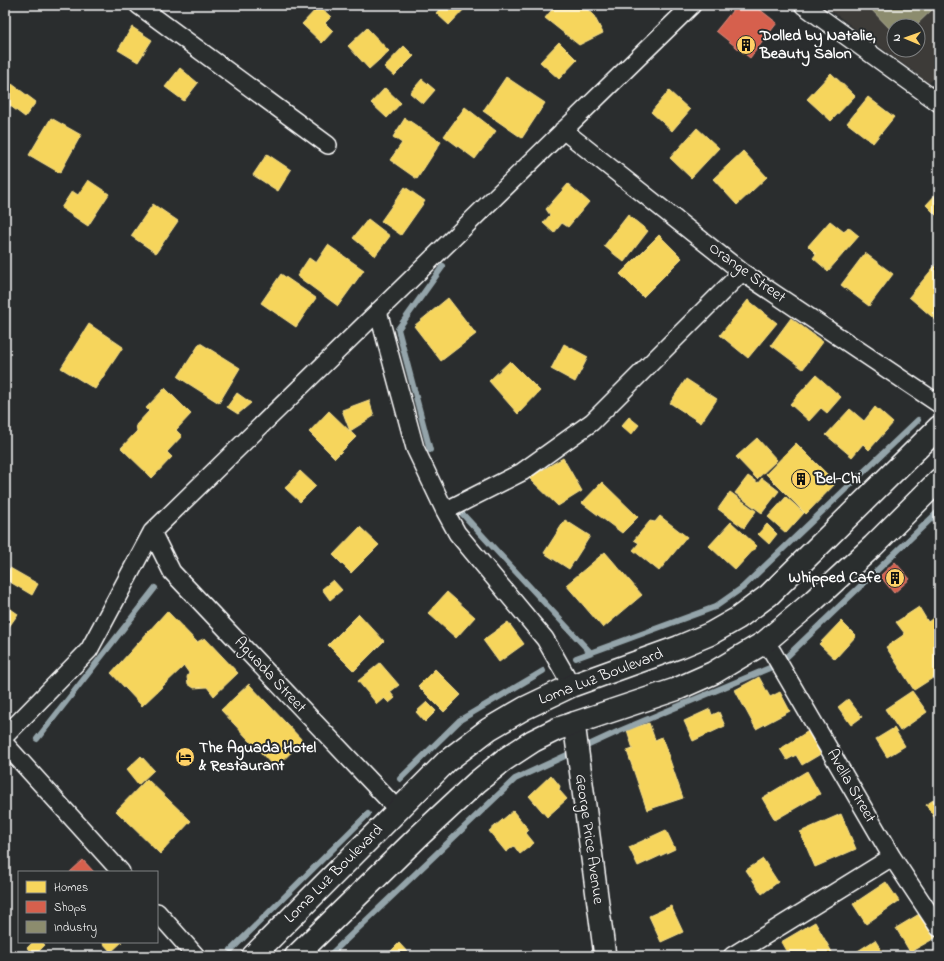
<svg xmlns="http://www.w3.org/2000/svg" width="944" height="961" font-family="'Indie Flower',sans-serif">
<style>
.built{fill:#3d3b38;fill-rule:evenodd}
.homes{fill:#f6d55c;stroke:#f9e28d}
.shops{fill:#d6604d;stroke:#e29082}
.industry{fill:#8c8c6e;stroke:#aeae9a}
.lines{fill:none;stroke-linecap:round;stroke-linejoin:round}
.stream{stroke:#94a4aa;stroke-width:6}
.minor-casing{stroke:#fff;stroke-width:20}
.tertiary-casing{stroke:#fff;stroke-width:24}
.trunk-casing{stroke:#fff;stroke-width:25}
.minor{stroke:#2a2d2e;stroke-width:17}
.tertiary{stroke:#2a2d2e;stroke-width:21}
.trunk{stroke:#2a2d2e;stroke-width:22}
.labels{text-anchor:middle;dominant-baseline:central;stroke-width:4;stroke-linejoin:round;paint-order:stroke}
.poi-label{font-size:16px;font-weight:bold;fill:#fff;stroke:#2a2d2e;text-anchor:start}
.street-label{font-size:16px;fill:#fff;stroke:#2a2d2e}
</style>
<rect width="100%" height="100%" fill="#2a2d2e"/>
<filter id="ink" filterUnits="userSpaceOnUse"><feTurbulence type="fractalNoise" baseFrequency=".025" numOctaves="2"/><feDisplacementMap in="SourceGraphic" scale="8" xChannelSelector="R" yChannelSelector="G"/><feConvolveMatrix kernelMatrix="1 2 1 2 8 2 1 2 1" color-interpolation-filters="sRGB"/></filter>
<g filter="url(#ink)">
<path class="built" d="M823,5H939V73L929,83ZM894,26H918V50H894Z"/>
<path class="homes" d="M443,5H468L449,25L436,13Z
M556,5H582L593,14L603,33L579,45L545,18Z
M319,6L331,17L325,23L333,31L322,43L302,24Z
M132,27L152,40L138,62L118,50Z
M367,28L389,51L369,69L348,46Z
M559,42L577,60L559,79L540,62Z
M404,46L414,56L394,76L384,67Z
M180,68L198,83L184,101L165,87Z
M831,73L855,96L831,121L807,99Z
M506,77L545,103L522,138L483,111Z
M422,79L435,90L423,104L410,93Z
M12,84L36,102L25,117L5,102V93Z
M385,88L401,103L387,118L371,103Z
M669,91L690,110L672,131L651,112Z
M868,97L894,117L873,143L847,123Z
M465,107L496,131L475,159L444,136Z
M51,118L81,135L60,173L29,155Z
M405,118L441,142L417,179L390,160L402,143L393,137Z
M697,128L719,148L691,178L670,158Z
M743,151L767,177L737,205L713,179Z
M267,154L291,170L278,191L253,175Z
M88,180L109,194L88,226L61,208L72,191L78,195Z
M568,184L589,202L568,227L562,223L554,233L543,223L550,215L546,209Z
M405,187L425,201L401,235L381,221Z
M939,191V218L926,205Z
M153,204L178,221L156,253L131,236Z
M628,215L648,231L624,262L604,246Z
M368,219L390,236L375,256L353,238Z
M830,221L844,232L848,227L859,236L828,271L813,258L816,254L808,246Z
M659,235L682,258L643,297L620,274Z
M328,245L364,270L338,306L297,276L309,258L316,263Z
M865,253L893,274L869,306L841,285Z
M939,261V320L938,322L909,297Z
M281,274L316,298L296,327L261,303Z
M448,298L476,334L441,361L414,326Z
M748,300L777,323L748,358L720,335Z
M791,318L823,342L803,369L771,345Z
M89,324L123,347L95,389L61,368Z
M200,343L240,368L219,403L178,377Z
M564,344L588,357L575,382L551,369Z
M510,361L540,391L518,414L489,381Z
M816,375L841,397L827,413L821,408L809,421L790,404Z
M686,379L717,399L701,423L670,403Z
M165,388L191,414L176,430L182,436L167,452L172,457L152,478L121,448L137,431L136,425L149,411L146,408Z
M237,393L251,403L238,414L227,407Z
M369,400L374,416L350,431L342,410Z
M875,407L893,423L869,450L863,444L852,457L826,435L850,409L864,421Z
M329,411L356,437L335,458L309,432Z
M629,417L639,425L631,435L621,426Z
M757,438L777,460L757,479L736,457Z
M796,443L836,483L806,514L766,474Z
M563,458L582,491L558,506L529,478Z
M300,471L316,486L300,502L285,488Z
M748,476L758,483L762,478L779,491L762,513L735,493Z
M602,482L638,517L622,533L582,503Z
M730,492L756,511L744,528L718,509Z
M786,497L804,513L786,533L768,517Z
M660,516L687,537L659,571L633,550L639,543L634,540L650,521L655,522Z
M565,520L590,536L569,569L544,553Z
M731,522L757,546L735,570L709,546Z
M767,524L777,534L769,544L758,534Z
M360,527L379,545L351,573L333,555Z
M605,552L642,595L603,628L566,585Z
M10,568L38,584L32,595L5,579V576Z
M333,580L342,590L330,600L322,589Z
M447,592L475,617L456,638L428,613Z
M5,605L18,614L6,631H5Z
M919,607L928,622L937,615L939,618V674L914,690L886,647L905,634L896,622Z
M167,611L197,642L205,638L238,673L214,696L207,687L194,688L188,684L187,677L189,673L184,666L142,706L111,673Z
M359,614L384,641L354,671L328,645Z
M841,621L856,636L835,659L819,644Z
M508,622L524,644L499,662L483,640Z
M380,663L399,685L390,692L395,698L389,703L384,698L377,704L358,681Z
M435,669L461,695L444,712L418,686Z
M759,677L770,697L780,692L790,711L756,729L735,690Z
M249,684L303,741L275,768L221,710Z
M912,691L927,712L900,731L885,709Z
M848,699L862,717L851,725L838,707Z
M427,702L436,711L425,722L416,712Z
M710,709L712,715L719,712L725,726L693,741L684,721Z
M649,723L655,740L662,737L683,798L647,810L627,751L633,749L627,730Z
M894,728L905,746L887,757L876,739Z
M810,730L824,752L802,765L796,755L787,760L780,749Z
M141,756L154,770L138,785L126,770Z
M807,771L820,794L775,820L762,798Z
M551,775L560,786L559,790L567,799L547,817L529,796Z
M147,779L191,821L160,854L116,811Z
M939,796V824L926,805Z
M513,811L529,830L526,833L534,843L520,854L514,846L506,852L489,831Z
M841,814L856,849L815,867L800,832Z
M666,830L675,849L638,866L629,847Z
M763,859L778,882L762,894L746,870Z
M886,882L899,901L866,924L853,904Z
M671,906L683,932L661,942L649,916Z
M921,913L935,938L910,952L896,928Z
M815,922L833,954L829,956H789L781,942Z
M875,940L885,956H850Z
M33,942H42L45,945L35,955L27,948Z
M102,942H122L111,952Z
M399,943L411,956H386Z"/>
<path class="shops" d="M737,5H754L777,23L750,58L716,31Z
M895,562L910,579L894,593L880,576Z
M83,860L94,872H70Z"/>
<path class="industry" d="M867,5H937L915,26H894V33Z"/>
<g class="lines">
<path class="stream" d="M430,450L398,329L443,266
M457,508L590,652
M576,658L715,607L742,588L918,420
M37,739L155,588
M400,779L460,720L543,671
M231,950L368,814
M329,956L515,779L617,732L779,664L939,511"/>
<g class="minor-casing">
<path id="minor" d="M138,5L328,145
M803,5L939,103
M563,130L742,272L939,404
M378,311L415,448L445,511L457,533L545,639L565,674L571,686
M445,511L522,472L592,422L742,272
M152,532L172,572L398,810
M765,642L773,653L892,857L939,928
M5,736L89,650L152,532L692,5
M5,744L121,872
M157,912L196,956
M732,956L892,857"/>
</g>
<g class="tertiary-casing">
<path id="tertiary" d="M574,723L605,956"/>
</g>
<g class="trunk-casing">
<path id="trunk" d="M253,956L447,761L489,729L525,708L571,686L679,647L710,634L738,618L769,595L939,427
M296,956L420,835L477,782L504,760L533,741L557,729L677,689L713,673L765,642L811,603L873,546L939,480"/>
</g>
<use href="#minor" class="minor"/>
<use href="#tertiary" class="tertiary"/>
<use href="#trunk" class="trunk"/>
</g>
</g>
<defs>
<g id="building-disc" transform="scale(1)"><circle r="9.5" fill="#ffd166" stroke="#2a2d2e"/><path d="M-4-6H4V6H1V3H-1V6H-4ZM-2.5-4.3h1.7v1.8h-1.7ZM.8-4.3h1.7v1.8H.8ZM-2.5-1h1.7V.8h-1.7ZM.8-1h1.7V.8H.8Z" fill="#111"/></g>
<g id="hotel-disc" transform="scale(1)"><circle r="9.5" fill="#ffd166" stroke="#2a2d2e"/><path d="M-6-4.5h1.5V1H6V5H4.5V3h-9V5H-6ZM-4 0a1.8 1.8 0 1 1 3.6 0ZM.5 0V-2.5h3Q6-2.5 6 0Z" fill="#111"/></g>
</defs>
<g fill-rule="evenodd">
<use href="#building-disc" x="746" y="45"/>
<use href="#building-disc" x="801" y="479"/>
<use href="#building-disc" x="895" y="578"/>
<use href="#hotel-disc" x="185" y="757"/>
</g>
<g class="labels">
<g class="poi-label">
<text x="760" y="36">Dolled by Natalie,<tspan x="760" dy="18">Beauty Salon</tspan></text>
<text x="815" y="479">Bel-Chi</text>
<text x="881" y="578" text-anchor="end">Whipped Cafe</text>
<text x="199" y="748">The Aguada Hotel<tspan x="199" dy="18">&amp; Restaurant</tspan></text>
</g>
<g class="street-label">
<text transform="translate(747 273) rotate(36)">Orange Street</text>
<text transform="translate(270 675) rotate(47)">Aguada Street</text>
<text transform="translate(601 677) rotate(-21)">Loma Luz Boulevard</text>
<text transform="translate(851 786) rotate(60)">Avella Street</text>
<text transform="translate(589 839) rotate(82)">George Price Avenue</text>
<text transform="translate(334 874) rotate(-45)">Loma Luz Boulevard</text>
</g>
</g>
<rect width="944" height="961" fill="none" stroke="#2a2d2e" stroke-width="20"/>
<rect x="10" y="10" width="924" height="941" fill="none" stroke="#fff" stroke-width="1.5" filter="url(#ink)"/>
<rect x="18" y="871" width="140" height="72" fill="#2a2d2e" stroke="#7f8182"/>
<rect x="26" y="881" width="20" height="12" fill="#f6d55c" stroke="#7f8182"/>
<text x="54" y="891" font-size="12" fill="#ffffff">Homes</text>
<rect x="26" y="901" width="20" height="12" fill="#d6604d" stroke="#7f8182"/>
<text x="54" y="911" font-size="12" fill="#ffffff">Shops</text>
<rect x="26" y="921" width="20" height="12" fill="#8c8c6e" stroke="#7f8182"/>
<text x="54" y="931" font-size="12" fill="#ffffff">Industry</text>
<g transform="translate(906 38) rotate(272)"><circle r="19" fill="#2a2d2e" stroke="#7f8182"/>
<path d="M0-3L7 15L0 10L-7 15Z" fill="#ffd166"/>
<text y="-6" font-size="11" font-weight="bold" text-anchor="middle" fill="#ffffff">N</text>
</g>
</svg>
